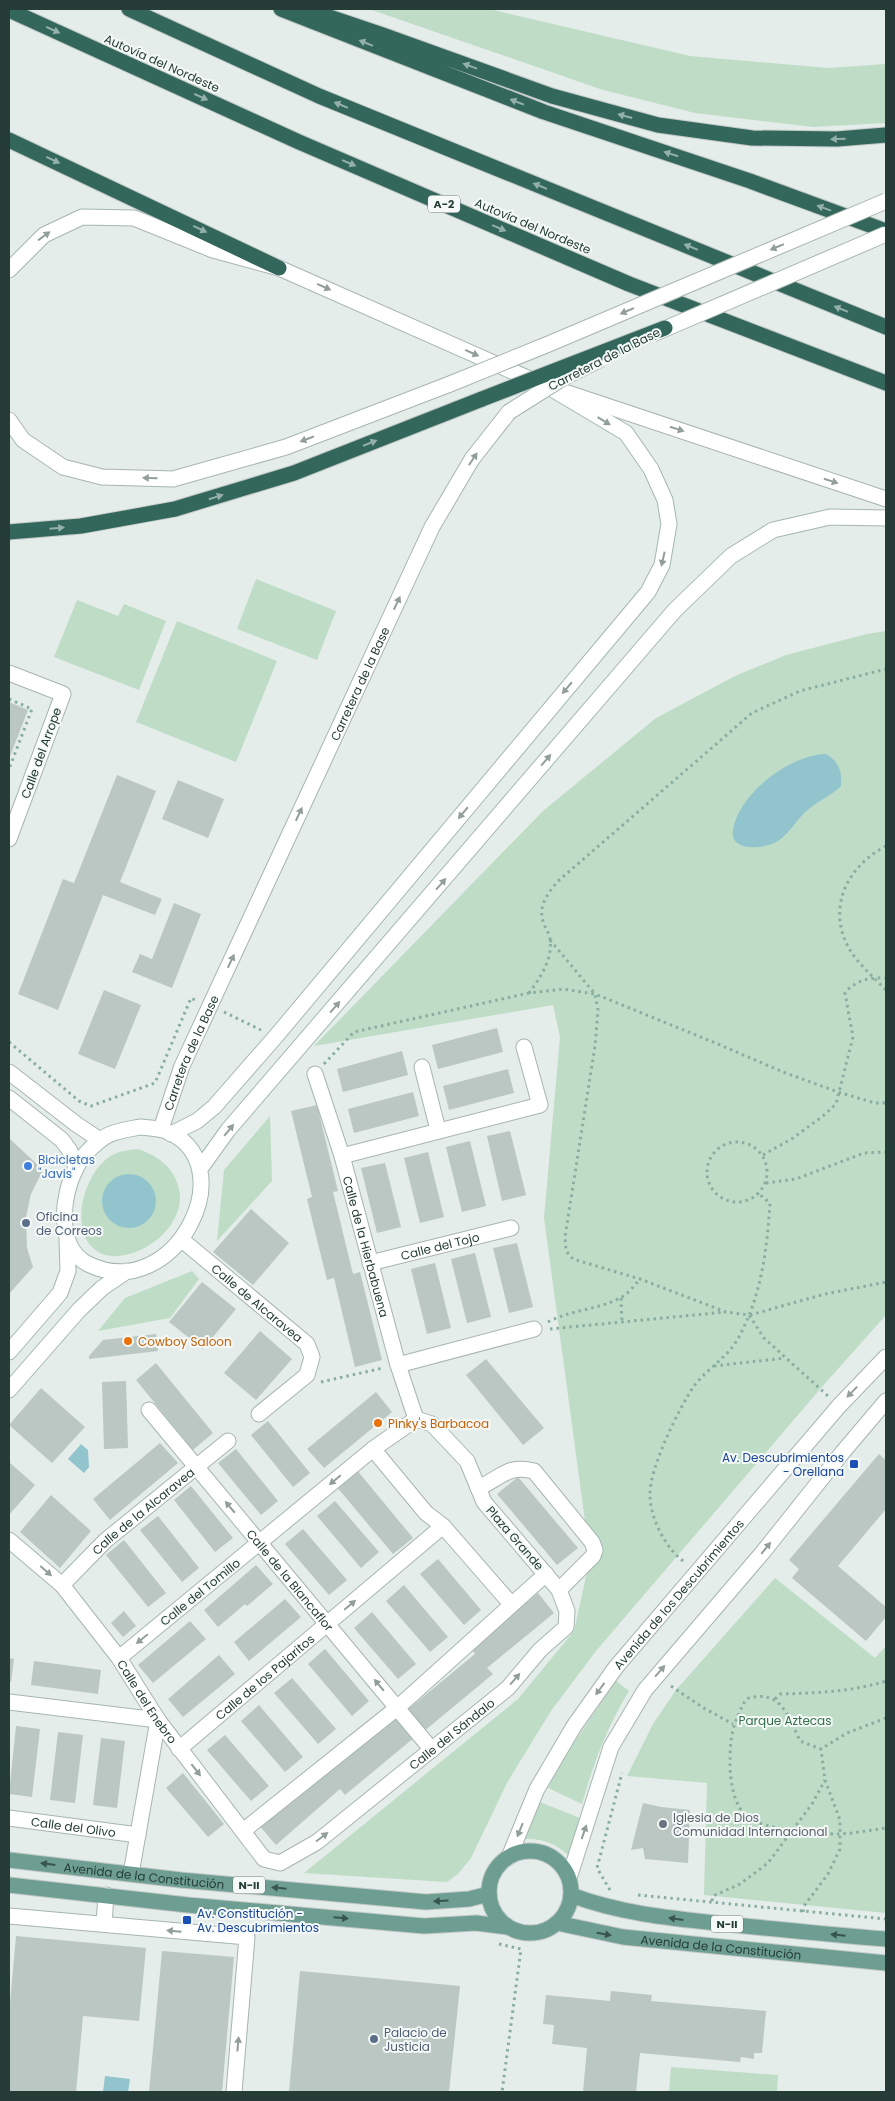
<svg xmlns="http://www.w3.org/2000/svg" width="895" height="2101" font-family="Poppins,sans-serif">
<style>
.green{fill:#bfdcc7}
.water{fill:#92c4cd}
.building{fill:#bac7c2}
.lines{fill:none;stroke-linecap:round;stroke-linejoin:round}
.minor-casing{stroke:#a7b5b0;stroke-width:17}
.tertiary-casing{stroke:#a7b5b0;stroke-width:17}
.secondary-casing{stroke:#a4b7b0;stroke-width:17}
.primary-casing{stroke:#c2c9c7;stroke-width:17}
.motorway-casing{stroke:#c2c9c7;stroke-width:17}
.path{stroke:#88ada1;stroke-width:3;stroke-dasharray:2.5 4;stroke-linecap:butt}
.minor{stroke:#fff;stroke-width:15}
.tertiary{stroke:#fff;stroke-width:15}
.secondary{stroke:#fff;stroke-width:15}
.primary{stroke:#6d9e91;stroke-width:15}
.motorway{stroke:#33675c;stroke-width:15}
.tertiary-bridge-casing{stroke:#a7b5b0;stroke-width:17;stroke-linecap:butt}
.motorway-bridge-casing{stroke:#c2c9c7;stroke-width:17;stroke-linecap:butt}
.tertiary-bridge{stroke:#fff;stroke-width:15}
.motorway-bridge{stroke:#33675c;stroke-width:15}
.oneway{fill:#94b0aa}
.oneway2{fill:#929e9a}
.oneway3{fill:#37554d}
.shop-dot{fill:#3f7fe0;stroke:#f5f9f7;stroke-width:2}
.service-dot{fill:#5c6f8a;stroke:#f5f9f7;stroke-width:2}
.food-dot{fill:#e8710a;stroke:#f5f9f7;stroke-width:2}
.transit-dot{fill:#1a4fb4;stroke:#f5f9f7;stroke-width:2}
.worship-dot{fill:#6b7280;stroke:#f5f9f7;stroke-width:2}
.labels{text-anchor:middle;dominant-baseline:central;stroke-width:4;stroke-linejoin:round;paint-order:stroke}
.shield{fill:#f5f9f7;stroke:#637570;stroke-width:1}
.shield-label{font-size:11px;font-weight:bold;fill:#253d36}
.street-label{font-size:12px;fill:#253d36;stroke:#f5f9f7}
.shop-label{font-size:12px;fill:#366cbe;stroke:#f5f9f7;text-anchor:start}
.service-label{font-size:12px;fill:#4e5e75;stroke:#f5f9f7;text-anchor:start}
.food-label{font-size:12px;fill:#c56008;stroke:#f5f9f7;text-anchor:start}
.transit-label{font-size:12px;fill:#164399;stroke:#f5f9f7;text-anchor:end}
.park-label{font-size:12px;fill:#33704a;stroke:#f5f9f7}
.worship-label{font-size:12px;fill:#5b616d;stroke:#f5f9f7;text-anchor:start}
</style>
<rect width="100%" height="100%" fill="#e4ede9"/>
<path class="green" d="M369,9H489L690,56L829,68L886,64V123L813,127L695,113L603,90Z
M256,579L336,611L317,660L237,629Z
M77,600L118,616L124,604L166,621L139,690L54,657Z
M177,621L277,661L236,762L136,722Z
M886,631V1315L821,1388L596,1651L551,1711L508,1781L471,1858L458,1874L447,1882L304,1873L518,1699L574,1631L590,1558L544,1218L560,1037L553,1005L314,1046L543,811L656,718L735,676L786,655L867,634Z
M270,1116L272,1181L217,1241L224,1170Z
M138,1149C158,1156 174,1167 179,1189C191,1241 92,1290 82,1225C78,1202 91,1167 112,1155C120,1151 129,1150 138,1149Z
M192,1271L199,1279L170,1318L98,1331L125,1298Z
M775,1578L875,1658L886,1646V1913L704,1895L707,1783L627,1776L653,1724L676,1690Z
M616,1681L629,1691C607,1727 593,1764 582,1804L548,1788L564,1757Z
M540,1802L580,1818L568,1855C555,1843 542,1838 524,1839Z
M671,2067L778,2075L777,2092H669Z"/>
<path class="water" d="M826,754C839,762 842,771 841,786C832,795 820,800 810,808C798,817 790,833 778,841C766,849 729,853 733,830C739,793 790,755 826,754Z
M102 1201a27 27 0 1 1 54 0a27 27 0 1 1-54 0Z
M81,1444L88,1450L89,1467L84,1473L68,1459Z
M105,2076L130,2079L128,2092H103Z"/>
<path class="building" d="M9,702L28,710L9,759Z
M117,775L156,791L120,882L162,899L155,915L103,895L58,1010L18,994L63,879L74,883Z
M178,780L224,799L208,838L162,819Z
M174,903L201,914L172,988L132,972L140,954L152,959Z
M104,990L141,1005L115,1069L78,1054Z
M497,1028L503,1052L438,1069L432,1045Z
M402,1051L408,1075L343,1092L337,1069Z
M508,1069L514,1093L449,1110L443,1086Z
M413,1092L419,1116L354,1133L348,1109Z
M317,1105L338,1191L333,1192L353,1274L360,1272L382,1360L355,1367L334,1278L327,1280L307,1199L312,1197L291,1111Z
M510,1131L526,1195L502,1201L487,1136Z
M9,1138L43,1170L31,1194L26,1217L27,1248L33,1267L9,1294Z
M470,1141L486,1206L462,1212L446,1147Z
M428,1152L444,1217L420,1223L404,1158Z
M385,1163L401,1227L377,1233L361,1168Z
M251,1209L289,1243L253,1285L213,1252Z
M517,1243L533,1307L509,1313L493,1248Z
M475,1253L491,1317L467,1323L451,1259Z
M435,1263L451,1328L427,1334L411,1269Z
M202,1282L236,1309L203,1349L169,1322Z
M260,1331L292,1359L256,1400L224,1373Z
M156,1334L158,1351L89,1359V1356L103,1340Z
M486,1359L544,1428L523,1445L466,1375Z
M156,1363L213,1433L193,1450L136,1380Z
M126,1381L128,1448L104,1449L102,1382Z
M41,1388L85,1427L52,1463L9,1425Z
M376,1392L392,1412L324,1468L307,1449Z
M268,1421L310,1473L293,1487L251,1435Z
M160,1443L178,1463L110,1520L93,1499Z
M236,1449L278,1501L261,1515L218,1463Z
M879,1454L886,1460V1509L838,1566L886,1607V1617L866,1641L792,1578L799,1569L789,1560Z
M9,1462L35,1485L9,1515Z
M356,1469L413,1538L393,1554L336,1486Z
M518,1477L578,1548L557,1565L497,1494Z
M191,1486L233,1538L215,1552L174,1500Z
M51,1495L91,1531L60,1568L20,1532Z
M335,1501L379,1552L361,1568L317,1516Z
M158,1516L199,1568L182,1582L140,1530Z
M303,1529L347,1580L329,1595L285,1544Z
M124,1540L166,1593L148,1607L106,1555Z
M438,1559L481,1610L464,1625L420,1574Z
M256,1565L273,1584L247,1606L245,1604L218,1627L204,1610Z
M404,1585L448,1637L430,1652L386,1601Z
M538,1593L554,1613L487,1668L493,1674L423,1732L406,1711L475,1654L471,1648Z
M285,1599L301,1617L249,1661L234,1642Z
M124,1611L136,1626L123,1637L111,1623Z
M372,1612L416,1664L398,1679L354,1628Z
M190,1621L206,1639L153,1683L138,1665Z
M325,1649L369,1701L352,1716L308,1664Z
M219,1655L235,1674L183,1717L168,1699Z
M9,1658L14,1659L11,1682H9Z
M34,1661L101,1670L98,1694L31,1685Z
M292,1678L336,1729L318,1744L274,1693Z
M259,1705L303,1757L285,1772L241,1721Z
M398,1718L415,1737L345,1795L340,1789L276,1845L258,1824L328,1767L331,1771Z
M16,1726L40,1729L32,1797L9,1794Z
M58,1732L83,1735L75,1803L50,1800Z
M225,1735L269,1786L251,1801L207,1750Z
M101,1738L125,1741L117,1808L93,1805Z
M183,1773L224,1824L208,1837L166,1788Z
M643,1803L661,1807L690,1810L688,1863L645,1859L643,1848L631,1850Z
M16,1936L146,1948L139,2021L83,2016L76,2092H9V2014Z
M162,1951L234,1957L222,2092H149Z
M300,1971L460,1986L449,2092H289Z
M611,1991L652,1995L651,2001L766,2011L762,2053H754V2059L741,2057L740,2062L640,2053L636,2092H583L587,2048L552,2044L554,2025L543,2024L546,1995L610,2001Z"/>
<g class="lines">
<g class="minor-casing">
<g id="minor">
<path d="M9,673L63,694L9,839"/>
<path d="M422,1067L438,1130"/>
<path id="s1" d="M315,1074L342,1156L398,1365L416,1419"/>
<path d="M342,1156L540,1105L524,1047"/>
<path id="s2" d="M182,1240L307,1344L312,1357L307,1375L259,1414"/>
<path id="s3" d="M370,1263L511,1228"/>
<path d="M398,1365L534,1329"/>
<path id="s4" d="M149,1410L432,1750"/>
<path d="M373,1449L426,1513L443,1526L511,1604"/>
<path d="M478,1488C501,1478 508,1464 534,1471L592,1542L595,1550L593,1556L559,1590"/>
<path id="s5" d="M9,1540L62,1585L119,1658L158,1720L264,1859L280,1863L317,1842L508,1688L540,1650L566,1627L567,1611L559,1590L484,1502L467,1461L432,1424L416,1419L373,1449L119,1658"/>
<path id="s6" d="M62,1585L105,1541L228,1441"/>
<path d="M9,1702L158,1720L131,1874"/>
<path id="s7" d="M179,1749L443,1526"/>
<path id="s8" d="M9,1818L138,1835"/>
<path d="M243,1831L397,1708L546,1574"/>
<path d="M9,1916L247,1937L234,2092"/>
<path d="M104,1924L106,1895"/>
</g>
</g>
<g class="tertiary-casing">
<g id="tertiary">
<path d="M9,270L44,235L82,217L134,218L213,250L279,268L541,384"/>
<path d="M562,391L886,499"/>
<path d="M9,420L23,440L63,467L102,477L173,479L286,447L450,384"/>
<path d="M9,1072L76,1124L100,1140"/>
<path d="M9,1098L62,1140L70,1151L76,1168"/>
<path id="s9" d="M161,1129L182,1066L432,527L472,459L509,412"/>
<path id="s10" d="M509,1857L537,1789L574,1726L616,1667L839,1406L886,1357"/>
<path d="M569,1878L611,1747L645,1690L763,1552L842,1453L886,1401"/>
</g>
</g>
<g class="secondary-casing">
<path id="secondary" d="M140,1127C148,1128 156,1128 163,1130C248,1159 176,1307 88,1264C55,1247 62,1195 76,1168C81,1158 89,1149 98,1142C110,1131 126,1130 140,1127Z
M171,1134L197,1121L214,1107L277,1035L648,592L662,565L669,524L665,500L651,469L626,433L547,386
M200,1169L228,1130L675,610L731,556L773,530L830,517L886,518
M9,1352L60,1293L68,1271L67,1240
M9,1390L79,1310L102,1288L127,1271"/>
</g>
<g class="primary-casing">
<g id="primary">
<circle cx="530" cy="1892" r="41"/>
<path id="s11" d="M9,1860L181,1880L426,1902L469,1899L489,1894"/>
<path d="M9,1885L188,1905L424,1926L476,1923L508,1927"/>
<path d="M571,1895C624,1915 679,1919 735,1925C785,1930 836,1935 886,1939"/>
<path id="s12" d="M557,1923L623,1937L886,1963"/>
</g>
</g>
<g class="motorway-casing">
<path id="motorway" d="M129,9L319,96L886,327
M281,9L544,112L750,181L886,231
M9,10L299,142L629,284L886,383
M312,11L383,35L552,96L658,125L752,138L837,139L886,135
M9,140L279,268
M9,532L81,526L175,509L294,473L482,399"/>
</g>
<path class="path" d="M9,699L32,709L9,769
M886,846C844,868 824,914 854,956C864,969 875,979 886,990
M550,940L595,994L598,1010L595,1046L565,1237L566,1251L573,1259L640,1279L726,1312L749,1315L764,1338L828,1396
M529,993C540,978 553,959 550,939C549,932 543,925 542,917C540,902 549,893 557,882L752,713L800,691L886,669
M224,1012L261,1030
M9,1042L79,1101L91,1106L155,1083L191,998L195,1000
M324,1064L354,1032L529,993L563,989L595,994L718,1044L783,1072L838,1092L875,1103H886
M707 1172a30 30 0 1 1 60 0a30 30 0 1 1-60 0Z
M763,1155L793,1138L823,1116L836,1104L853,1037L845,993C855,980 871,977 886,978
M766,1183L796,1179L864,1153L886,1152
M621,1298L622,1323
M750,1315L825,1294L886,1282
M548,1322C570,1310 597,1310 620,1298C628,1294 634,1286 640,1279
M550,1329L725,1312
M714,1366L785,1358
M321,1382L383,1368
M683,1561C665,1547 650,1518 650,1495C649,1469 679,1408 694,1386C706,1370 725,1359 736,1342C761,1300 767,1250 770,1203L759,1194
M671,1686L702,1707L733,1724
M775,1699L780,1694C817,1693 851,1692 886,1681
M886,1718L847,1733L821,1749L800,1741C788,1715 780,1688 746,1699C731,1728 730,1736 730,1769C731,1783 734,1804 745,1815C764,1831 816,1834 841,1834C856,1833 871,1830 886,1828
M610,1890L597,1868L622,1773
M638,1895L886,1919
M712,1901L713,1896L740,1884L768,1863L812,1804L825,1780
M803,1912L804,1906L828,1874L840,1849V1820L825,1780L821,1749
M499,1944L521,1949L502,2092"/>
<use href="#minor" class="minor"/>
<use href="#tertiary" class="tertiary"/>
<use href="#secondary" class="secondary"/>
<use href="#primary" class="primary"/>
<use href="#motorway" class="motorway"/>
<g class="tertiary-bridge-casing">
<path id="tertiary-bridge" d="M653,334L886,234
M450,384L551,343L886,201
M509,412L563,378L601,359"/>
</g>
<g class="motorway-bridge-casing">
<path id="motorway-bridge" d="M482,399L665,328"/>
</g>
<use href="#tertiary-bridge" class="tertiary-bridge"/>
<use href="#motorway-bridge" class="motorway-bridge"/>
</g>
<defs><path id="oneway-solid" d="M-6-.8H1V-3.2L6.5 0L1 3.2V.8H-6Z" transform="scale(1.25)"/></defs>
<g class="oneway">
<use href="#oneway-solid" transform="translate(53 30) rotate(24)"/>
<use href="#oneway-solid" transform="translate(366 43) rotate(-158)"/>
<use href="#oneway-solid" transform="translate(470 66) rotate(-160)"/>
<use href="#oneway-solid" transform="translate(201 97) rotate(24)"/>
<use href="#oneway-solid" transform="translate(517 102) rotate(-159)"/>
<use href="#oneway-solid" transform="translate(341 105) rotate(-158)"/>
<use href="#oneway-solid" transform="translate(625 116) rotate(-165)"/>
<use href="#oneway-solid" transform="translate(838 139) rotate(178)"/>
<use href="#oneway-solid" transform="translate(671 154) rotate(-162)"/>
<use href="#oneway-solid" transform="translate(53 160) rotate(25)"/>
<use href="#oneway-solid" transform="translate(349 163) rotate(23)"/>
<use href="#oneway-solid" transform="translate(540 186) rotate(-158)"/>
<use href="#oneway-solid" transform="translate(824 208) rotate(-160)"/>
<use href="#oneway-solid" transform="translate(499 228) rotate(23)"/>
<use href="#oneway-solid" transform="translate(200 229) rotate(25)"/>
<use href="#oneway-solid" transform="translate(691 247) rotate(-158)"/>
<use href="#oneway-solid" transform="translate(841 309) rotate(-158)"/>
<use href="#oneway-solid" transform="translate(370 443) rotate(-22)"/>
<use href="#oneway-solid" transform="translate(216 497) rotate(-17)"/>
<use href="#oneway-solid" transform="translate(57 528) rotate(-5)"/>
</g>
<g class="oneway2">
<use href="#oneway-solid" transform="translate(44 236) rotate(-36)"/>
<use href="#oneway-solid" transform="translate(777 247) rotate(157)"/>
<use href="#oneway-solid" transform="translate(324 287) rotate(24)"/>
<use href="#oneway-solid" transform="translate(627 311) rotate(157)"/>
<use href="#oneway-solid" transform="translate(472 353) rotate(24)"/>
<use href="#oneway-solid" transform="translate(604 421) rotate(31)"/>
<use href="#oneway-solid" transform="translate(677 429) rotate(18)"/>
<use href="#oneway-solid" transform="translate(307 439) rotate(159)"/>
<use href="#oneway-solid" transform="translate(473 459) rotate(-56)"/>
<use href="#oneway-solid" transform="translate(150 478) rotate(-178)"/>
<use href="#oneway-solid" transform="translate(831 481) rotate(18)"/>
<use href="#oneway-solid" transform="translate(663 559) rotate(103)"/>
<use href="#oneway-solid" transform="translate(397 603) rotate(-65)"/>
<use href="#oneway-solid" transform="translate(567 688) rotate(130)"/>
<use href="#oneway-solid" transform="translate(546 760) rotate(-49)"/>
<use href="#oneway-solid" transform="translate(463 813) rotate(130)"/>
<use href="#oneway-solid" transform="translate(299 814) rotate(-65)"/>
<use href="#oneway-solid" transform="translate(441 884) rotate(-49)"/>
<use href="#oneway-solid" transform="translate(231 961) rotate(-65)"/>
<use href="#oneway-solid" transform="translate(335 1007) rotate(-49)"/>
<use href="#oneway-solid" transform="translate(229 1130) rotate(-51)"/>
<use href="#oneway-solid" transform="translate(852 1392) rotate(134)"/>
<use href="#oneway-solid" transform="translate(335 1480) rotate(140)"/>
<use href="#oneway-solid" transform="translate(230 1507) rotate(-130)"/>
<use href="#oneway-solid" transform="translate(766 1548) rotate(-51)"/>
<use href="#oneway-solid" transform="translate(46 1571) rotate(41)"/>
<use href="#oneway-solid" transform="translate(350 1605) rotate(-40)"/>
<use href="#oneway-solid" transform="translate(142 1639) rotate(141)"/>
<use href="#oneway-solid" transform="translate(660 1671) rotate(-49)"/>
<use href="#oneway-solid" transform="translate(515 1679) rotate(-49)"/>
<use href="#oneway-solid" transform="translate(379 1685) rotate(-130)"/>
<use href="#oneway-solid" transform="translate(600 1689) rotate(126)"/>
<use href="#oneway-solid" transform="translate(196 1770) rotate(52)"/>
<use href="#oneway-solid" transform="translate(520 1830) rotate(112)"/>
<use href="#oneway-solid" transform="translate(584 1832) rotate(-71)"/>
<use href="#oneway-solid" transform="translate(322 1837) rotate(-37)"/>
<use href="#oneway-solid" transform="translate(174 1931) rotate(-175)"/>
<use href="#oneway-solid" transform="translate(238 2044) rotate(-85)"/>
</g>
<g class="oneway3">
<use href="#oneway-solid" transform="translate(48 1864) rotate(-173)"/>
<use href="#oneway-solid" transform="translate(279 1888) rotate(-174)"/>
<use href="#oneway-solid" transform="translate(441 1901) rotate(176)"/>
<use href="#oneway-solid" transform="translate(341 1918) rotate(5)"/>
<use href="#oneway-solid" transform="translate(676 1919) rotate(-172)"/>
<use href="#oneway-solid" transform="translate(604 1934) rotate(10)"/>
<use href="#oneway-solid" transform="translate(838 1935) rotate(-174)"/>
</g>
<circle class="shop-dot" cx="28" cy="1166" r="5"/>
<g class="service-dot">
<circle cx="26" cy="1223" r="5"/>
<circle cx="374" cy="2039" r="5"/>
</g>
<g class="food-dot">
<circle cx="128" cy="1341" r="5"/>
<circle cx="378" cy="1423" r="5"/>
</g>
<g class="transit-dot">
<rect x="849" y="1459" width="10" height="10" rx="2.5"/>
<rect x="182" y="1915" width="10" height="10" rx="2.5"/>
</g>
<circle class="worship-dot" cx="663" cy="1824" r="5"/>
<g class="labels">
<g class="shield">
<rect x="428" y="195.5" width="32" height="17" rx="4"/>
<rect x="233" y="1876.5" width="32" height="17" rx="4"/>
<rect x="711" y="1915.5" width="32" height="17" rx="4"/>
</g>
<g class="shield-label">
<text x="444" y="204">A-2</text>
<text x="249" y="1885">N-II</text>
<text x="727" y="1924">N-II</text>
</g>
<g class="street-label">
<text transform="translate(162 63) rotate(24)">Autovía del Nordeste</text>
<text transform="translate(533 226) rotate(23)">Autovía del Nordeste</text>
<text transform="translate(604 359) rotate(-27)">Carretera de la Base</text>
<text stroke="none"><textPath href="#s9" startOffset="488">Carretera de la Base</textPath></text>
<text transform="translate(41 753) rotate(-70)">Calle del Arrope</text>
<text stroke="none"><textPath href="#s9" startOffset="82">Carretera de la Base</textPath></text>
<text stroke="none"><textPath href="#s1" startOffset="180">Calle de la Hierbabuena</textPath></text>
<text stroke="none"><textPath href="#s3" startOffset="72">Calle del Tojo</textPath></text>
<text stroke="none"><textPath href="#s2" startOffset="98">Calle de Alcaravea</textPath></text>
<text stroke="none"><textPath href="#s6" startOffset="110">Calle de la Alcaravea</textPath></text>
<text transform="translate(515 1538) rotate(49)">Plaza Grande</text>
<text stroke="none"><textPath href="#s4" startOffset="221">Calle de la Blancaflor</textPath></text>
<text transform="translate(200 1592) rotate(-39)">Calle del Tomillo</text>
<text stroke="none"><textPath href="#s10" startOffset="315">Avenida de los Descubrimientos</textPath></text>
<text stroke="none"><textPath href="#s7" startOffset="112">Calle de los Pajaritos</textPath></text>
<text stroke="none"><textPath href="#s5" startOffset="214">Calle del Enebro</textPath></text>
<text stroke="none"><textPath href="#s5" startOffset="642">Calle del Sándalo</textPath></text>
<text stroke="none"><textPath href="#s8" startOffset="65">Calle del Olivo</textPath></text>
<text stroke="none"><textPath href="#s11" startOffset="136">Avenida de la Constitución</textPath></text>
<text stroke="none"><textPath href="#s12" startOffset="166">Avenida de la Constitución</textPath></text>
</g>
<g class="shop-label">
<text x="38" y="1159">Bicicletas<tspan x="38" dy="14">"Javis"</tspan></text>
</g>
<g class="service-label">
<text x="36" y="1216">Oficina<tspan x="36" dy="14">de Correos</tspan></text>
<text x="384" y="2032">Palacio de<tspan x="384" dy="14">Justicia</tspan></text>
</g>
<g class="food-label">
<text x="138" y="1341">Cowboy Saloon</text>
<text x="388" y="1423">Pinky's Barbacoa</text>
</g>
<g class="transit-label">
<text x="844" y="1457">Av. Descubrimientos<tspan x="844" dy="14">- Orellana</tspan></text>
<text x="197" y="1913" text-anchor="start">Av. Constitución -<tspan x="197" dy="14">Av. Descubrimientos</tspan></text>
</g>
<g class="park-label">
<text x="785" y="1720">Parque Aztecas</text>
</g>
<g class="worship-label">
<text x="673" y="1817">Iglesia de Dios<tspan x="673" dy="14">Comunidad Internacional</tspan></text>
</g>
</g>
<rect width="895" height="2101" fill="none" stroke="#253d36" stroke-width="20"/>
</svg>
